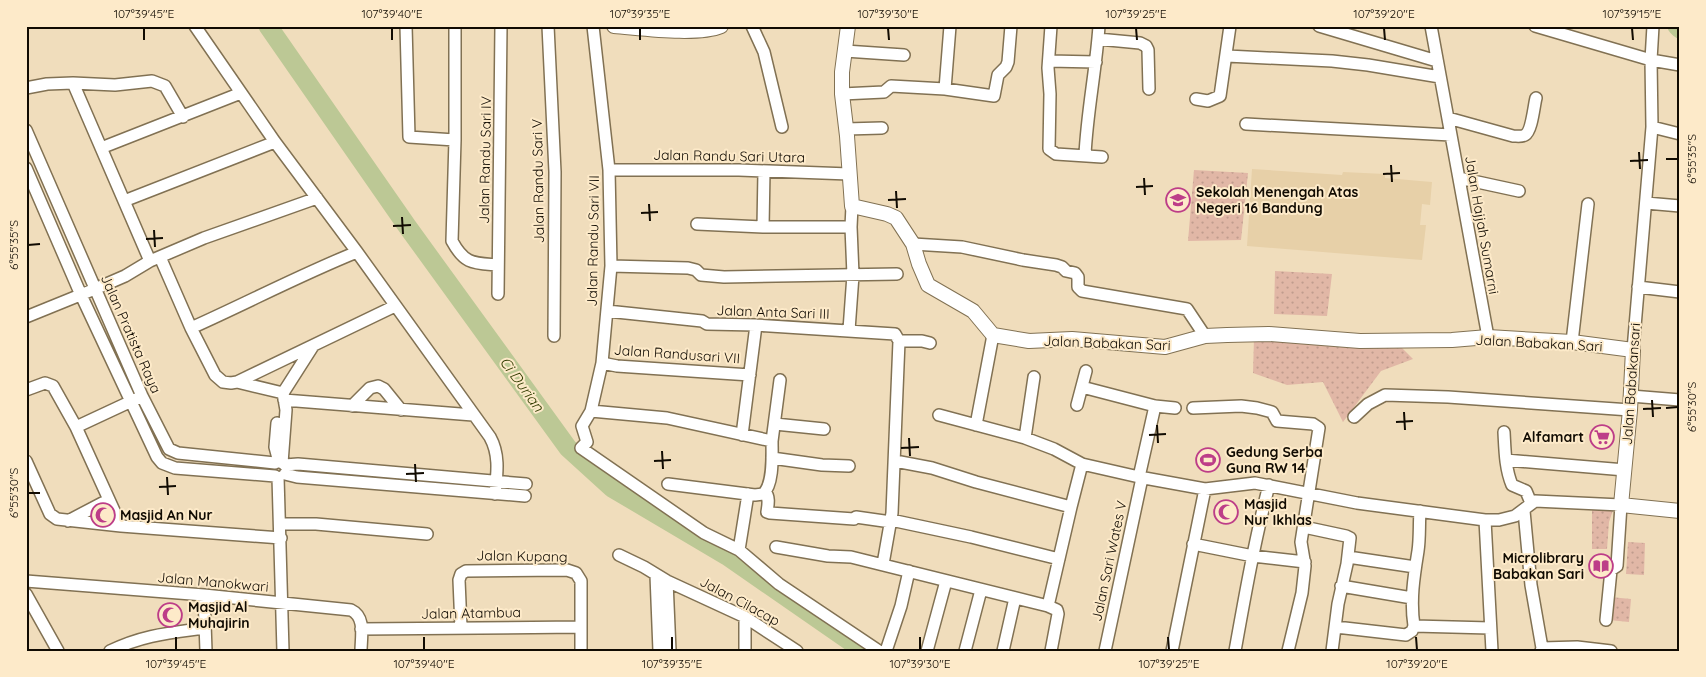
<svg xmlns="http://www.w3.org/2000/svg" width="1706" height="677" font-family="Quicksand,sans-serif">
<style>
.built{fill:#e7d0a8}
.green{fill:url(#green-dots)}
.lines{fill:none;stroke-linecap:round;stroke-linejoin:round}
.river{stroke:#bcc895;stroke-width:19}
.minor-casing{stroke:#817153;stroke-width:14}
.tertiary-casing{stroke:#817153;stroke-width:16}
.minor{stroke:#fff;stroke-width:11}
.tertiary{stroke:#fff;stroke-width:14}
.ticks{fill:none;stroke:#110b02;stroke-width:2}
.labels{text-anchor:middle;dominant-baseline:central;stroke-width:4;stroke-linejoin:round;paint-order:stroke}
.street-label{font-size:14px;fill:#110b02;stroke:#fdeac9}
.poi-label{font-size:14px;font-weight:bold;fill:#110b02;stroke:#fdeac9;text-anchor:start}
.water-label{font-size:15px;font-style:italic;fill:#323c00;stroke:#fdeac9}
.neatline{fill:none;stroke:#110b02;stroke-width:2}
.ticks-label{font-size:12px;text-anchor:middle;fill:#110b02}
</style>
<defs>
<pattern id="green-dots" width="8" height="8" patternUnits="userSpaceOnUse" patternTransform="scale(1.25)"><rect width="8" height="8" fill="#e1b7a6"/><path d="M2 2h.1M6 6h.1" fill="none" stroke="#c09c8d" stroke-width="1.8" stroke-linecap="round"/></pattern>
</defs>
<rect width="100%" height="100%" fill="#f0ddbc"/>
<path class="built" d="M1252,169L1342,175L1343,172L1385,174V178L1432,182L1430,205L1422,204L1420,225H1426L1422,260L1247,246Z"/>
<path class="green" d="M1194,170L1248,173L1241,240L1188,241Z
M1275,271L1332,274L1327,316L1274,314Z
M1254,338L1394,340L1413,359L1381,371L1343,422L1323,382L1287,385L1253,373Z
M1592,509L1613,510L1609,522L1607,549H1592Z
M1628,542L1645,543L1644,575L1626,574Z
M1610,597L1631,599L1629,622L1609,620Z"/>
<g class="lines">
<path class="river" d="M268,26L407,226L568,448L612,488L727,556L864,651
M1677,26L1680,29"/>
<g class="minor-casing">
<path id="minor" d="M195,26L275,142L357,252L490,437C500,455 497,474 495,494
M406,26L409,137L455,140
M455,26V140L452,241C465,265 474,263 498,265
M548,26L555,172L554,336
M593,26L609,170L611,266L602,363L591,411L582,426L587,442L581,448L704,533L739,550L779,584L879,651
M752,26L764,52L782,127
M1051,26L1048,68L1050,94L1049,149L1056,154L1102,157
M1319,26L1437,61
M1431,26L1488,337
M1535,26L1651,60L1652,127L1633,350
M1653,26L1651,60L1680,65
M1098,39L1140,43L1146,46L1148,50L1149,89
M845,51L904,55
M1227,56L1332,61L1368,65L1440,77
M1049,61L1096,62
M73,83L150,261
M26,88L47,84L73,83L115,85L152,81L165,86L183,117
M945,89L950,26
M842,94L884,92L891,86L945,89L994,96L998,75L1006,67L1008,62L1011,26
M1196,99L1208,101L1220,96L1230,26
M1448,118L1513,136C1517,136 1522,137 1525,135C1532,131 1534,105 1536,98
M1246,124L1451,135
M1652,127L1680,134
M846,129L882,128
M26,130L142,396L169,449L178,453L275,463
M101,148L241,93
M1085,155C1087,112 1096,70 1099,26
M26,168L81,295L157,457L162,463L175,468L275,476
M609,170H739L849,174
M1459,178L1519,191
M124,201L275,142
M1646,203L1680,206
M697,224L763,227H851
M763,227L764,171
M913,244L962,247L1023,260L1056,265L1062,267L1066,271L1075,273L1078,277V287L1082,291L1187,309L1205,336
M160,257L191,328L215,375L223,382L231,383L237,382L395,306
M611,266L688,268L696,270L701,275L724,277L897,274
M1638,287L1680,292
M498,294L501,26
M607,311L702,321L707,324L756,325L895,334L899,341L892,513L883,564
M26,317L95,289L125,276L150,261L204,238L317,198
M191,328C247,303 300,275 357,252
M849,330L853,275L851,227L852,206
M899,341H922L930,343
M1572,342L1588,204
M602,363L617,366L750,375
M237,382L283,393
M1082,387L1155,406L1175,408
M26,390L45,383L53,386L76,427L121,526
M1631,396L1680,400
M284,400L473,415
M1077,405L1086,371
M352,406L370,388L378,386L384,389L401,410
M1193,408L1241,406L1257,408L1272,412L1277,421L1313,424L1319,428L1301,542L1305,566L1302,593L1288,651
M591,411L667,418L772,441C772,455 774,484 763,494L755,495L668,484
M939,415L1025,438L1054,449L1082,464
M1354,417L1368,404L1385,395L1448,397L1630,410
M277,423L275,447L279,462
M775,424L824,429
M976,425L993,335
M76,427L136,399
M1504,432C1505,450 1505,468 1512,485L1526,491L1531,503
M742,435L756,325
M1025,438L1034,377
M772,441L780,380
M772,458L822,465L849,466
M1506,460L1625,470
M26,461L50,514L57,519L121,526L281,538
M895,461L932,468L976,482L1071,507
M282,463L286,410L283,393L313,346
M285,465L298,464L526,484
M285,474L297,477L525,496
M278,477L283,651
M1139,477L1155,406
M765,492C770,497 768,505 767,512L770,513L854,519L856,517L891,522
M1524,511L1531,585L1542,648
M891,520L971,537L1059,559
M1485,520L1492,651
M68,521L108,500
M281,524H316L427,534
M1304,527L1346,536L1350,538L1347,564L1338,604L1332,651
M1193,544L1253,556L1305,562
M776,547L828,556L851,557L1048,606L1057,610L1058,614L1051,651
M739,550L748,494
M619,555L644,567L667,581L745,617L797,651
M1348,557L1415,567
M656,575L659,651
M26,581L204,595L351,610C366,617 361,637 361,651
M667,581L670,651
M1341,586L1412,598
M26,594L58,651
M204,595L206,651
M1048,606L1071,507L1082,464L1139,477L1205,489L1255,483L1357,503L1485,520H1499L1515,516L1535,501L1621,505L1617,566L1611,570L1606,620
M745,617V651
M1414,626C1410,600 1414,576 1418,551C1420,538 1419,524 1420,511
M461,627L459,580L461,574L466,571L567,570L576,573L581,581V651
M1336,627L1406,635L1412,631L1414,626L1490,628
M361,629L581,627
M110,651C143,635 169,633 205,628
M886,651L901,606L909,571
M927,651L946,581
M965,651L981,590
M1003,651L1015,598
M1105,651L1142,478
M1172,651L1205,489
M1235,651C1245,595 1255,539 1269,485
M1541,651L1542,648L1577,647L1611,651"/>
</g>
<g class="tertiary-casing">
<path id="tertiary" d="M614,26C641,28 697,36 721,26
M848,26L842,72V94L847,136L852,206L887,214L896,218L913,244L919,264L928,285L973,311L993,335L1029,341L1072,339L1165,347L1205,336L1227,335L1269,334L1360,341L1452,340L1488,337L1572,342L1633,350L1630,410L1621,505L1680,511"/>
</g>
<use href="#minor" class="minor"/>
<use href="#tertiary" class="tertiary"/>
</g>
<path class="ticks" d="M144,28V40M392,28V40M640,28V40M888,28L889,40M1136,28L1137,40M1384,28L1385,40M1632,28L1633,40M1639,152L1640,169M1666,159H1678M1630,161L1648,160M1391,165L1392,182M1383,174L1400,173M1144,178L1145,195M1136,187L1153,186M896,191L897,208M888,200L906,199M649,204L650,221M641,213L658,212M402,217L403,234M393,226L411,225M154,230L155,247M146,239L163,238M28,245L40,244M1652,400L1653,417M1666,408L1678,407M1643,409L1661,408M1404,412L1405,430M1396,422L1413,421M1157,425L1158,443M1149,435L1166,434M909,438L910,456M901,448L919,447M662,451L663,469M654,461L671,460M415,464L416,482M406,474L424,473M167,477L168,495M159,487L176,486M28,493H40M176,637V650M424,637V650M672,637V650M920,637V650M1168,637L1169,650M1416,637L1417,650"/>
<defs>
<g id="school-ring" transform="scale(1.25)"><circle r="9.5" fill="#fdeac9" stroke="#bd3d88" stroke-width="1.5"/><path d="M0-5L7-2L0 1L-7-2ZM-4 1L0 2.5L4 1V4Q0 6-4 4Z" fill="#bd3d88"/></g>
<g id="supermarket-ring" transform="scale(1.25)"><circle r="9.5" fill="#fdeac9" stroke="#bd3d88" stroke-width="1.5"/><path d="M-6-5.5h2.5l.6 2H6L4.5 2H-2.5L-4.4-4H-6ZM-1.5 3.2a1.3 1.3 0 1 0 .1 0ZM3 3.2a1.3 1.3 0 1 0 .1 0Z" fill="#bd3d88"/></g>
<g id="stadium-ring" transform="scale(1.25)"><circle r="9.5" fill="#fdeac9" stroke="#bd3d88" stroke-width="1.5"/><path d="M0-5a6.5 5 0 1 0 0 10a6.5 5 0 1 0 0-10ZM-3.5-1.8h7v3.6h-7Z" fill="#bd3d88"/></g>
<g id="mosque-ring" transform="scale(1.25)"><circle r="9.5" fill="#fdeac9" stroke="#bd3d88" stroke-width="1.5"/><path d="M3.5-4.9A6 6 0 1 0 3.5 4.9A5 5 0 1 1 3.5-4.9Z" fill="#bd3d88"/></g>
<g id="library-ring" transform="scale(1.25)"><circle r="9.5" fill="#fdeac9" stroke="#bd3d88" stroke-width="1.5"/><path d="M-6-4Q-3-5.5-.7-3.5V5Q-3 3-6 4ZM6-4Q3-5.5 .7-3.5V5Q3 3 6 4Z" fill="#bd3d88"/></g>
</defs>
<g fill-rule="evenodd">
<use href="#school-ring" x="1178" y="200"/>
<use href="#supermarket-ring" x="1602" y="437"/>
<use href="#stadium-ring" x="1208" y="460"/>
<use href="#mosque-ring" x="1226" y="512"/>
<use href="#mosque-ring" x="103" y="515"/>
<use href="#library-ring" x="1601" y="566"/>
<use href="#mosque-ring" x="170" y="615"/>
</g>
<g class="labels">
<g class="street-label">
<text transform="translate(729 156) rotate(1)">Jalan Randu Sari Utara</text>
<text transform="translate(485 160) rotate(-89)">Jalan Randu Sari IV</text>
<text transform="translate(538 181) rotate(-91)">Jalan Randu Sari V</text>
<text transform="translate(1482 225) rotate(80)">Jalan Hajjah Sumarni</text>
<text transform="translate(593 241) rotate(-89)">Jalan Randu Sari VII</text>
<text transform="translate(773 312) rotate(2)">Jalan Anta Sari III</text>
<text transform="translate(131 334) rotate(66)">Jalan Pratista Raya</text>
<text transform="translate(1107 343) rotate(2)">Jalan Babakan Sari</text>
<text transform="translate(1539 343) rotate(3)">Jalan Babakan Sari</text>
<text transform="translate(677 354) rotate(4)">Jalan Randusari VII</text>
<text transform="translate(1631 384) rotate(-86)">Jalan Babakansari</text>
<text transform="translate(522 556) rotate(1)">Jalan Kupang</text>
<text transform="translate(1109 561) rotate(-78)">Jalan Sari Wates V</text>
<text transform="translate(213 582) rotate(5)">Jalan Manokwari</text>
<text transform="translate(740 601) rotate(28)">Jalan Cilacap</text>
<text transform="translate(471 613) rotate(-1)">Jalan Atambua</text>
</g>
<g class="poi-label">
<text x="1196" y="192">Sekolah Menengah Atas<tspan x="1196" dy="16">Negeri 16 Bandung</tspan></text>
<text x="1584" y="437" text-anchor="end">Alfamart</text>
<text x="1226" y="452">Gedung Serba<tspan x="1226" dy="16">Guna RW 14</tspan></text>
<text x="1244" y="504">Masjid<tspan x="1244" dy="16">Nur Ikhlas</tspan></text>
<text x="120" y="515">Masjid An Nur</text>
<text x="1584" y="558" text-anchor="end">Microlibrary<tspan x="1584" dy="16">Babakan Sari</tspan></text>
<text x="188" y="607">Masjid Al<tspan x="188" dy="16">Muhajirin</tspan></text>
</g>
<g class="water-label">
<text transform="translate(522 384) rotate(54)">Ci Durian</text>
</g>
</g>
<rect width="1706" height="677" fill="none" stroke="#fdeac9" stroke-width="55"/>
<rect x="28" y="28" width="1650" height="622" class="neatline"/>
<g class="ticks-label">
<text x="144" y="18">107°39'45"E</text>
<text x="392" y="18">107°39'40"E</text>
<text x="640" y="18">107°39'35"E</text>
<text x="888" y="18">107°39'30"E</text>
<text x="1136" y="18">107°39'25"E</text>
<text x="1384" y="18">107°39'20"E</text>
<text x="1632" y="18">107°39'15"E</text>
<text transform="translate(1692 159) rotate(-90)" y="4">6°55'35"S</text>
<text transform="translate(14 245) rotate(-90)" y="4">6°55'35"S</text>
<text transform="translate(1692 407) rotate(-90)" y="4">6°55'30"S</text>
<text transform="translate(14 493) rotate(-90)" y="4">6°55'30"S</text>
<text x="176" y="668">107°39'45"E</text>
<text x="424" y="668">107°39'40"E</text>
<text x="672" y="668">107°39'35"E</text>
<text x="920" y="668">107°39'30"E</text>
<text x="1169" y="668">107°39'25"E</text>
<text x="1417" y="668">107°39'20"E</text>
</g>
</svg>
